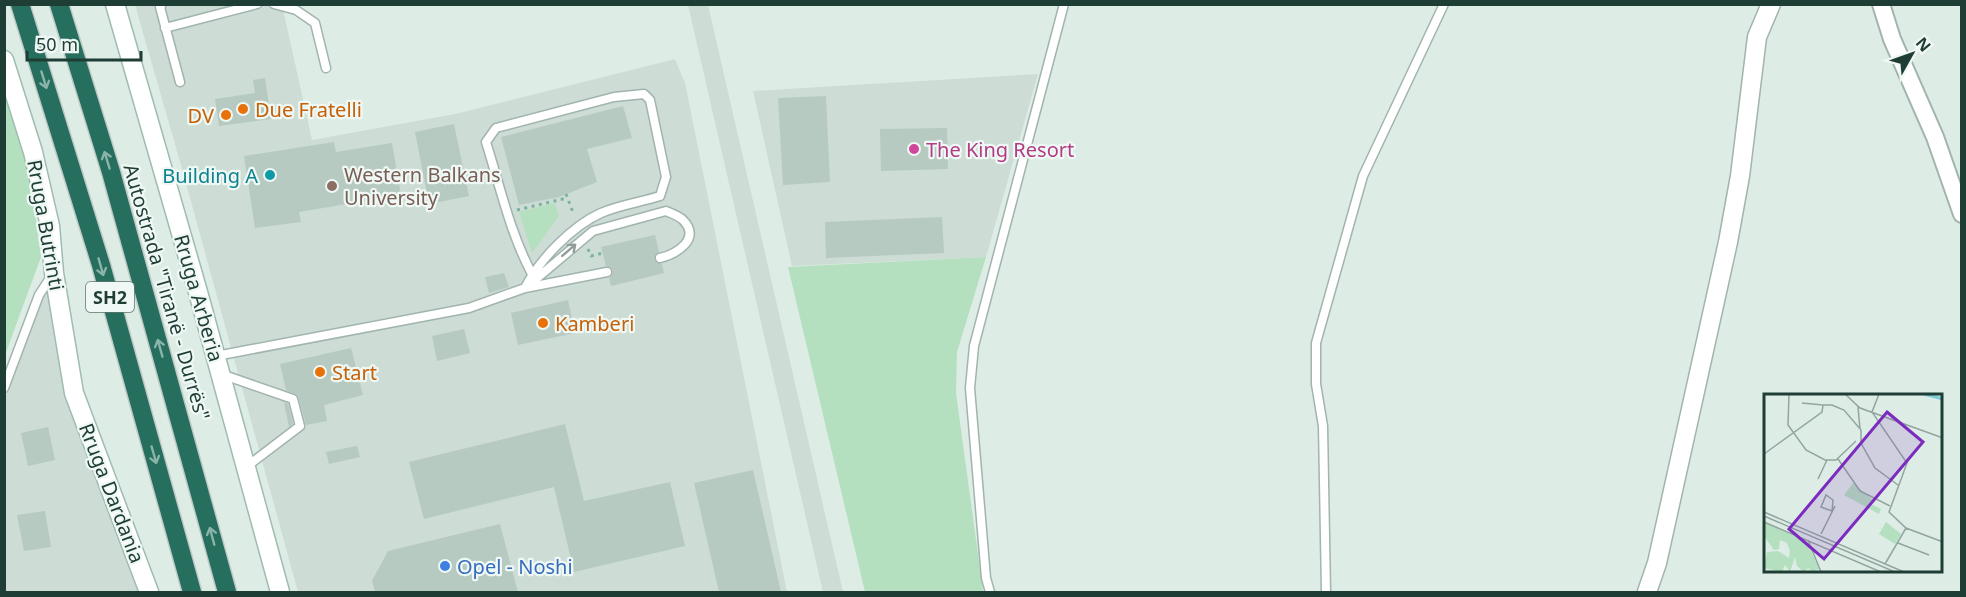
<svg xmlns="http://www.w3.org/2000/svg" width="1966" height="597" font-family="'Noto Sans',sans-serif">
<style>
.built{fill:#cddcd5}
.green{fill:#b4e0bf}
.building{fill:#b6cac2}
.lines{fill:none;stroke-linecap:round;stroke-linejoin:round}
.service-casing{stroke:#a1b4ad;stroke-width:11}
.minor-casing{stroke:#a1b4ad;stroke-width:20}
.tertiary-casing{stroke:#a1b4ad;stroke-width:21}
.secondary-casing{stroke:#9ebcb1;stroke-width:21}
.motorway-casing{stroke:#c0c9c6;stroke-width:21}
.path{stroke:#7bb4a1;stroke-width:3;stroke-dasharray:3 4.5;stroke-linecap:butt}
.service{stroke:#fff;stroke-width:8}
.minor{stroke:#fff;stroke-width:16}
.tertiary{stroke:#fff;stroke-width:18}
.secondary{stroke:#fff;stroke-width:18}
.motorway{stroke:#266e5e;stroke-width:18}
.oneway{stroke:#8ab3a9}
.oneway2{stroke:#8e9e9a}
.food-dot{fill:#e8710a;stroke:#eff8f4;stroke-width:2}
.hotel-dot{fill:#d1479c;stroke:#eff8f4;stroke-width:2}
.culture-dot{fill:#0f9aa8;stroke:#eff8f4;stroke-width:2}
.education-dot{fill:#8d6e63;stroke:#eff8f4;stroke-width:2}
.shop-dot{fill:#3f7fe0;stroke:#eff8f4;stroke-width:2}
.labels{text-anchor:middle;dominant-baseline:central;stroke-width:4.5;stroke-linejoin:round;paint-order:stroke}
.shield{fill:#eff8f4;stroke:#5d766e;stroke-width:1.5}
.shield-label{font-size:18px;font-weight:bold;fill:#1e3e35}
.food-label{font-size:20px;fill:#c56008;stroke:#eff8f4;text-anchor:start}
.hotel-label{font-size:20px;fill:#b23c85;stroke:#eff8f4;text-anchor:start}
.education-label{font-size:20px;fill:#785e54;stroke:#eff8f4;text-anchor:start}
.culture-label{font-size:20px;fill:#0d838f;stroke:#eff8f4;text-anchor:end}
.street-label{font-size:20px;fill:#1e3e35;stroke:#eff8f4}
.shop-label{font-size:20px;fill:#366cbe;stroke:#eff8f4;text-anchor:start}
.inset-river{fill:none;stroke:#7fccd9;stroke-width:3}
.inset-road{fill:none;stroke:#91a69f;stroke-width:1.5}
.view{fill:#7b2cbf;fill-opacity:0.15;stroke:#7b2cbf;stroke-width:3}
.inset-edge{fill:none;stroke:#1e3e35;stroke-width:3}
</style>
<rect width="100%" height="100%" fill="#deece6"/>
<path class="built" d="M135,5H282L312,140L455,114L675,59L685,83L787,592H298L181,165Z
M688,5H708L843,592H823Z
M1038,74L986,257L792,266L753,91Z
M54,273L74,393L147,592H5L4,388L39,295Z"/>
<path class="green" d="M4,92L28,164L41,257L5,355Z
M555,203L559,216L532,253L519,212Z
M986,257L957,352L956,393L983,591L865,592L788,267Z"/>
<path class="building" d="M265,78L271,119L219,126L215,99L255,93L253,80Z
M826,96L830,182L783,185L778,98Z
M623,106L632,138L587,149L597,182L559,197L519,205L501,137Z
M454,124L469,196L429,204L415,132Z
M947,128L948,169L881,171L880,129Z
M334,142L336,152L392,143L401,195L299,212L301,222L255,228L244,156Z
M942,217L944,253L826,258L825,222Z
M655,235L659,252L654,259L662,264L664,273L611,286L609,278L613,270L606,266L601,247Z
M504,273L509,287L489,293L485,277Z
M568,300L575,333L518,345L511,313Z
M464,329L470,353L437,361L432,336Z
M351,348L363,395L324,405L327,421L306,425L298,395L286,390L280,364Z
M284,403L288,404L293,423L289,427Z
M565,424L584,501L670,482L685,546L574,572L554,487L424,519L409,462Z
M48,427L55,460L28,466L21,433Z
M357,446L360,457L329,464L326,452Z
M753,470L781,592H719L694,483Z
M45,511L51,547L24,551L17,515Z
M500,524L518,592H375L372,581L388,551Z"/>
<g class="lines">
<g class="service-casing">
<path id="service" d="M162,4L160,7L180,82
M274,4L296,10L315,23L326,68
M165,28L257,4
M530,284L593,231L666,211C671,213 679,216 683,220C702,239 676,254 660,258
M525,288C539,260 572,226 601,213C619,205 641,202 660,196L666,177L650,100L644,94L614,97L496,128L486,142C500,186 510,233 532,274
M216,356L469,308L525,288L607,272
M221,374L293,399L300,426L246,467
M4,388L39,295L52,275
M990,592L986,578L970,388L974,346L1064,4
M1326,592L1323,426L1316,384V343L1363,176L1444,4"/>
</g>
<g class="minor-casing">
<path id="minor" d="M1881,4L1892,39L1935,137L1962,214"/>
</g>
<g class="tertiary-casing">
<path id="tertiary" d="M1647,592L1657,563L1728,242L1740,176L1757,37L1771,4"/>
</g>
<g class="secondary-casing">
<path id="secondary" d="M115,4L198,292L280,592
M4,60L33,152L50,226L54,273L74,393L149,592"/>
</g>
<g class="motorway-casing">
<path id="motorway" d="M20,4L101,265L192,592
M59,4L111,172L227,592"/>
</g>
<path class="path" d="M566,194L574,215
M517,210L567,198
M588,249L591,256L603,253"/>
<use href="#service" class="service"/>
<use href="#minor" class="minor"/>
<use href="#tertiary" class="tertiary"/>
<use href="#secondary" class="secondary"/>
<use href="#motorway" class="motorway"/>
</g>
<defs><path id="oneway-shaft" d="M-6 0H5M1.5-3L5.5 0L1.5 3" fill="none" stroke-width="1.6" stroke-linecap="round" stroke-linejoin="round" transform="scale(1.5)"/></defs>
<g class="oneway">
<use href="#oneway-shaft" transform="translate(44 80) rotate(73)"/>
<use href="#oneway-shaft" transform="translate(107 160) rotate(-107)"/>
<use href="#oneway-shaft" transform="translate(101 267) rotate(74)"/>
<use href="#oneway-shaft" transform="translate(160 348) rotate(-106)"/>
<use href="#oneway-shaft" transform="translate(154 455) rotate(74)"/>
<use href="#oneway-shaft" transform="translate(212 536) rotate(-105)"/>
</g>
<use class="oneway2" href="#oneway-shaft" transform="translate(569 250) rotate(-41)"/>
<g class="food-dot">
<circle cx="243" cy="109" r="6"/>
<circle cx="226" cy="115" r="6"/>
<circle cx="543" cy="323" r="6"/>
<circle cx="320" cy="372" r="6"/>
</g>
<circle class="hotel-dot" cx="914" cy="149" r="6"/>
<circle class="culture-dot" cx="270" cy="175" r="6"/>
<circle class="education-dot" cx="332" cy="186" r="6"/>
<circle class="shop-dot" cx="445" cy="566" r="6"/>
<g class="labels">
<rect class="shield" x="86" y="282" width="48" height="30" rx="4.5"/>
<g class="shield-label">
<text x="110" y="297">SH2</text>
</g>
<g class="food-label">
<text x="255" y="109">Due Fratelli</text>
<text x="214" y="115" text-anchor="end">DV</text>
<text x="555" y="323">Kamberi</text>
<text x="332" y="372">Start</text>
</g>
<g class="hotel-label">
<text x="926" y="149">The King Resort</text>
</g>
<g class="education-label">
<text x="344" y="174">Western Balkans<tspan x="344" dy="23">University</tspan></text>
</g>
<g class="culture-label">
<text x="258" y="175">Building A</text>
</g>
<g class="street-label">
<text transform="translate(46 225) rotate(80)">Rruga Butrinti</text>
<text transform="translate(167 292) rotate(74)">Autostrada "Tiranë - Durrës"</text>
<text transform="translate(199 298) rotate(74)">Rruga Arberia</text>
<text transform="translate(112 493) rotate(69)">Rruga Dardania</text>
</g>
<g class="shop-label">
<text x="457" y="566">Opel - Noshi</text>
</g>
</g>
<g transform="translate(1764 394)">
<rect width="178" height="178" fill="#deece6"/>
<path d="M89,89L109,106L107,110L117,115L115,120L80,101ZM0,128L42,145L55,175L48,177L44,174L40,178L33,172L31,163L26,178L21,171L18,178L0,174L3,158L14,157L25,164L26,157L23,149L16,146L15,155L10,156L0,142ZM122,128L137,140L131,150L115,140Z" fill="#b4e0bf"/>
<path class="inset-river" d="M160,0L179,5"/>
<path class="inset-road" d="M25,0L24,31L42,56L61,66H72L92,47M81,0L96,14L179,44M115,0L108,18L143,69L125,118L142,134L179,148M38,9L59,11M94,13L96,35M0,60L58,18L59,11H68L80,16L97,36V49L111,74L134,91M74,65L96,97L126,112M54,85L63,66M68,117L57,113L62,101L69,106L68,118M0,118L140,178M0,122L131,178M0,128L117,178M57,140L71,112M44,146L57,178M134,149L165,161M121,170L142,134"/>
<path class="view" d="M123,18L159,48L60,165L25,135Z"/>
<rect width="178" height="178" class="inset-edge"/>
</g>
<rect width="1966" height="597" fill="none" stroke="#1e3e35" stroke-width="12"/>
<g transform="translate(1912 54) rotate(50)" stroke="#eff8f4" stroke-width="4.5" paint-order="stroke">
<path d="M0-4.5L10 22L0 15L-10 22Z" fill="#1e3e35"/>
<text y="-9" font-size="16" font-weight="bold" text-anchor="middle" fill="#1e3e35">N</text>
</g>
<path d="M27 51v9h114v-9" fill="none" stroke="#1e3e35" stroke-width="3"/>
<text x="36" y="51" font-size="18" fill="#1e3e35" stroke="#eff8f4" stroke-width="4.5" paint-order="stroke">50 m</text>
</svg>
